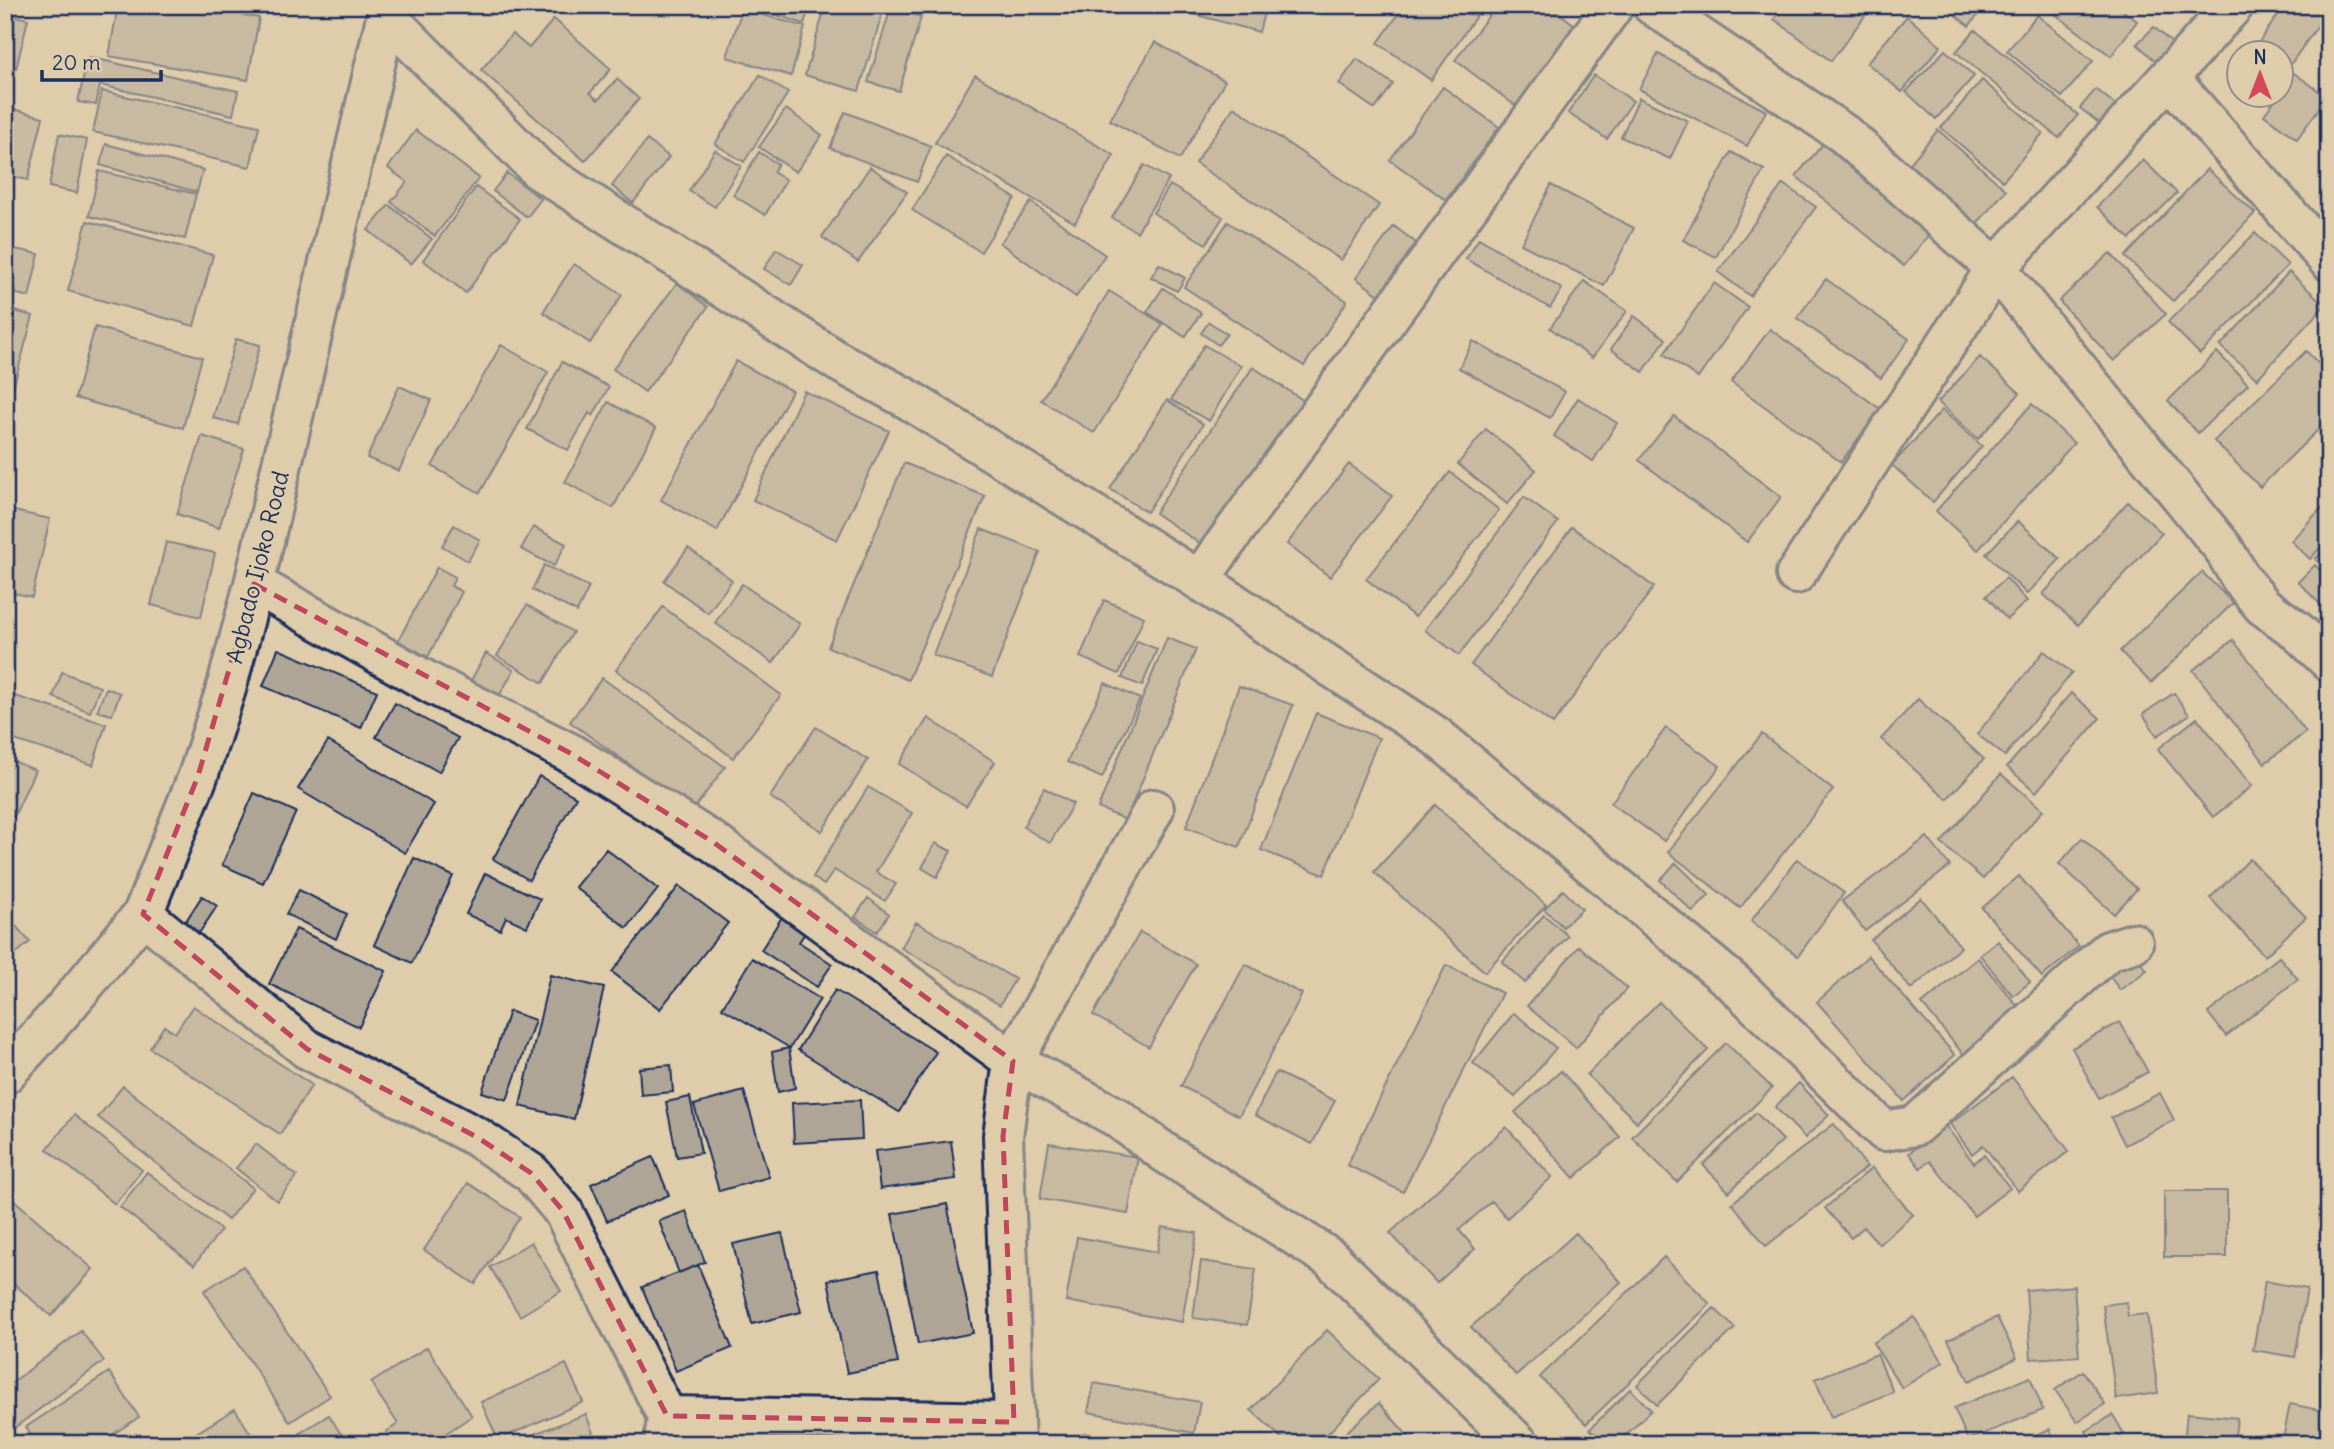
<svg xmlns="http://www.w3.org/2000/svg" width="2334" height="1449" font-family="Delius,sans-serif">
<style>
.building{fill:#aea597;stroke:#1b2f5e;stroke-width:2}
.lines{fill:none;stroke-linecap:round;stroke-linejoin:round}
.minor-casing{stroke:#1b2f5e;stroke-width:44}
.minor{stroke:#deccaa;stroke-width:38}
.marked{fill:none;stroke:#bf465b;stroke-width:5;stroke-dasharray:14 9;stroke-linejoin:round}
.labels{text-anchor:middle;dominant-baseline:central;stroke-width:5;stroke-linejoin:round;paint-order:stroke}
.street-label{font-size:23px;fill:#1b2f5e;stroke:#deccaa}
</style>
<rect width="100%" height="100%" fill="#deccaa"/>
<filter id="ink" filterUnits="userSpaceOnUse"><feTurbulence type="fractalNoise" baseFrequency=".0143" numOctaves="2"/><feDisplacementMap in="SourceGraphic" scale="14" xChannelSelector="R" yChannelSelector="G"/><feConvolveMatrix kernelMatrix="1 2 1 2 8 2 1 2 1" color-interpolation-filters="sRGB"/></filter>
<g filter="url(#ink)">
<path class="building" d="M118,5H186L259,18L248,80L109,56Z
M746,5H810L804,24Z
M826,5H885L859,91L805,75Z
M1173,5H1266L1259,32L1172,8Z
M1405,5H1484L1431,80L1378,43Z
M1497,5H1549L1576,26L1516,106L1455,60Z
M1785,5H1873L1831,61L1774,19Z
M1943,5H1986L1969,26Z
M2043,5H2115L2137,21L2111,56Z
M2285,5H2329V10L2282,76V52H2252Z
M891,8L921,17L899,91L868,82Z
M742,9L805,27L791,76L727,57Z
M5,14L28,19L16,69L5,67Z
M2037,15L2093,61L2062,97L2007,51Z
M1907,16L1941,46L1902,92L1867,63Z
M554,19L611,69L590,93L598,100L617,79L639,99L585,161L481,70L512,34L529,48Z
M2154,27L2175,46L2159,64L2137,44Z
M1975,30L2078,115L2059,138L1956,52Z
M1155,42L1225,81L1180,159L1110,120Z
M1945,50L1974,76L1936,119L1906,92Z
M1658,54L1766,111L1747,146L1639,89Z
M88,57L238,91L233,115L100,85L96,105L78,102Z
M1357,59L1393,84L1375,109L1339,84Z
M2294,73L2327,97L2297,139L2264,115L2279,94H2282Z
M760,75L788,93L744,162L715,144Z
M975,75L1114,155L1075,223L935,143Z
M1594,75L1633,101L1607,139L1568,113Z
M1982,80L2043,133L2003,181L1941,128Z
M1443,87L1499,127L1446,200L1390,160Z
M2096,89L2118,107L2103,126L2080,108Z
M102,91L259,126L250,167L93,132Z
M1639,98L1688,121L1670,159L1621,137Z
M5,107L43,117L28,180L5,175Z
M1234,107L1379,205L1341,260L1195,163Z
M786,109L822,135L796,172L759,147Z
M845,112L931,146L917,182L830,148Z
M416,130L479,178L435,236L391,202L407,182L388,168Z
M1938,130L2006,190L1975,226L1907,167Z
M59,134L87,140L77,193L49,187Z
M647,140L669,157L633,203L612,186Z
M106,144L203,170L197,192L100,165Z
M1823,144L1930,233L1904,266L1796,176Z
M715,150L741,166L715,207L689,191Z
M759,152L778,164L773,172L786,180L765,215L733,195Z
M1731,152L1764,170L1716,257L1683,240Z
M946,156L1015,198L981,252L912,210Z
M2143,160L2177,193L2130,239L2097,207Z
M1144,165L1169,179L1137,232L1112,218Z
M870,167L907,192L858,262L822,237Z
M2207,169L2255,213L2173,301L2125,257Z
M99,171L196,194L185,239L89,216Z
M507,173L541,199L527,217L493,191Z
M1783,184L1816,207L1750,296L1718,272Z
M1170,185L1223,217L1206,244L1153,213Z
M1551,185L1634,228L1604,286L1521,244Z
M476,187L520,219L466,293L423,260Z
M1031,202L1105,255L1076,297L1000,243Z
M389,205L432,239L411,264L368,230Z
M87,221L213,255L194,326L68,291Z
M1228,222L1347,301L1304,366L1184,287Z
M1394,226L1416,243L1379,295L1356,278Z
M2255,233L2288,265L2200,354L2168,322Z
M1479,238L1562,289L1550,308L1466,259Z
M5,247L39,254L29,297L5,291Z
M776,249L803,265L791,285L764,269Z
M2110,253L2166,314L2114,361L2059,301Z
M574,264L622,295L590,343L543,312Z
M1159,264L1185,278L1177,291L1151,277Z
M2289,272L2325,305L2257,379L2220,346Z
M1826,279L1909,339L1881,378L1797,318Z
M1584,281L1627,311L1592,358L1550,328Z
M677,283L708,307L645,392L613,369Z
M1714,283L1748,307L1698,378L1664,354Z
M1163,288L1201,313L1185,337L1147,312Z
M1109,291L1163,324L1094,433L1041,400Z
M11,310L33,316L13,388L5,386V331Z
M1634,316L1666,339L1643,372L1611,349Z
M1209,322L1227,334L1218,345L1201,333Z
M95,327L202,357L183,428L75,398Z
M1770,329L1880,409L1841,462L1731,382Z
M236,339L260,345L238,424L213,418Z
M1473,341L1565,392L1550,418L1459,368Z
M501,345L548,372L480,493L432,466Z
M1204,345L1241,366L1209,421L1171,400Z
M2306,351L2329,374V419L2260,487L2214,441Z
M2217,352L2248,384L2198,433L2168,401Z
M1980,357L2020,393L1978,439L1938,402Z
M736,361L792,391L717,531L661,500Z
M562,362L609,387L593,416L589,413L568,450L527,429Z
M1253,367L1304,401L1205,547L1155,513Z
M399,386L431,400L399,471L367,458Z
M804,391L889,431L837,540L753,500Z
M1578,398L1617,423L1593,461L1554,436Z
M1167,400L1203,424L1147,512L1110,489Z
M608,402L656,428L613,508L565,482Z
M2032,404L2074,443L1978,550L1936,511Z
M1942,410L1982,446L1933,502L1892,465Z
M1674,416L1781,497L1747,542L1639,460Z
M1486,429L1536,470L1507,504L1458,464Z
M202,436L244,449L219,528L177,514Z
M904,463L985,496L908,680L828,647Z
M1349,464L1392,496L1330,577L1287,544Z
M1450,472L1499,510L1415,617L1366,579Z
M1524,497L1558,522L1459,655L1425,630Z
M2128,502L2162,533L2078,625L2043,594Z
M2325,504L2329,507V538L2310,559L2291,541Z
M5,509L50,519L32,597L5,591Z
M2018,521L2060,559L2027,594L1986,554Z
M454,525L480,540L468,561L442,546Z
M533,527L566,544L554,566L521,549Z
M1572,527L1654,587L1553,724L1471,665Z
M981,529L1040,552L992,677L933,655Z
M166,542L215,553L201,617L151,605Z
M2329,545V573L2315,559Z
M688,548L732,580L708,613L664,581Z
M544,565L589,587L577,612L532,590Z
M2315,565L2329,579V609L2327,611L2298,582Z
M437,567L455,577L451,586L462,592L428,657L398,641Z
M2202,572L2233,603L2151,683L2120,651Z
M2006,578L2027,601L2007,619L1986,596Z
M742,584L800,624L773,663L715,623Z
M1104,600L1144,617L1119,674L1080,657Z
M527,605L573,632L543,683L497,656Z
M663,607L781,695L733,758L616,670Z
M1167,638L1196,649L1126,820L1098,808Z
M2233,640L2306,732L2265,763L2193,670Z
M1137,641L1157,649L1142,686L1122,678Z
M278,649L377,691L361,728L263,686Z
M2044,651L2072,673L2005,756L1977,734Z
M486,653L514,670L498,698L470,682Z
M62,672L100,687L90,712L53,697Z
M602,678L725,767L693,810L570,722Z
M1105,683L1140,699L1102,778L1067,762Z
M1239,686L1293,705L1239,847L1186,827Z
M106,688L120,693L112,715L97,711Z
M5,693L106,724L93,765L5,737Z
M2071,693L2100,718L2036,792L2007,767Z
M2174,693L2189,715L2157,736L2143,714Z
M1918,699L1984,759L1947,799L1881,739Z
M395,703L458,738L439,772L376,737Z
M1316,713L1379,738L1324,875L1261,850Z
M928,718L995,762L966,806L899,764Z
M2197,718L2252,786L2213,817L2158,749Z
M816,727L868,760L822,831L770,797Z
M1666,728L1720,766L1664,841L1611,803Z
M1762,734L1833,790L1740,908L1668,852Z
M328,741L434,804L405,853L298,789Z
M8,759L35,770L14,817L5,813V765Z
M2001,774L2043,810L1983,879L1941,843Z
M539,776L576,797L529,880L493,859Z
M868,787L912,813L876,872L896,884L885,901L834,870L824,885L813,877Z
M1044,788L1073,804L1050,843L1023,827Z
M254,793L296,812L263,883L222,865Z
M1435,805L1546,905L1485,972L1374,872Z
M1927,837L1950,866L1865,931L1842,901Z
M2082,838L2137,889L2114,914L2059,864Z
M935,843L951,851L937,877L922,868Z
M606,849L658,889L627,928L575,887Z
M414,858L453,876L412,963L374,945Z
M1797,859L1844,893L1798,956L1751,921Z
M2250,859L2306,917L2265,956L2210,898Z
M1676,863L1709,895L1693,912L1660,880Z
M485,873L540,899L527,927L506,917L500,930L466,914Z
M2019,876L2079,946L2042,977L1982,908Z
M679,886L728,923L660,1009L612,972Z
M299,890L347,914L336,939L286,914Z
M1563,890L1582,909L1563,927L1544,909Z
M202,896L217,906L192,944L177,935Z
M868,898L889,914L877,932L855,917Z
M1921,898L1961,947L1911,989L1871,940Z
M5,914L30,942L12,957L5,950Z
M1544,915L1568,936L1525,983L1502,962Z
M782,917L805,933L799,942L832,964L817,987L761,950Z
M916,922L1015,979L1000,1005L901,948Z
M296,929L386,971L359,1027L269,984Z
M1140,932L1196,964L1149,1047L1093,1015Z
M1998,941L2030,982L2013,996L1980,955Z
M1579,946L1627,988L1576,1048L1527,1006Z
M2134,954L2147,970L2120,990L2108,974Z
M1868,956L1955,1055L1904,1101L1817,1002Z
M2279,957L2298,979L2226,1036L2208,1013Z
M752,958L820,999L790,1048L722,1008Z
M1978,958L2020,1009L1964,1055L1922,1004Z
M1245,964L1302,994L1239,1116L1181,1086Z
M1446,965L1502,993L1403,1192L1347,1165Z
M550,975L604,988L574,1119L520,1106Z
M835,990L936,1052L899,1112L798,1050Z
M1659,1002L1708,1050L1637,1122L1587,1075Z
M193,1006L312,1085L280,1134L150,1048L164,1026L175,1033Z
M509,1011L535,1020L507,1100L482,1092Z
M1514,1013L1556,1048L1515,1097L1473,1063Z
M2120,1022L2148,1072L2099,1098L2072,1048Z
M1726,1043L1772,1088L1677,1182L1632,1137Z
M789,1048L795,1088L778,1092L772,1052Z
M671,1065L673,1092L641,1095L639,1068Z
M1561,1071L1620,1137L1574,1178L1515,1112Z
M1276,1072L1335,1101L1312,1144L1255,1115Z
M2012,1077L2069,1151L2018,1191L1983,1145L1972,1154L1950,1124Z
M1799,1083L1829,1115L1805,1138L1775,1107Z
M123,1086L253,1188L228,1220L98,1117Z
M744,1091L769,1177L719,1191L694,1105Z
M2160,1093L2174,1120L2125,1145L2111,1118Z
M690,1097L701,1153L677,1157L666,1102Z
M860,1100L862,1139L794,1143L792,1103Z
M1756,1113L1783,1140L1729,1192L1703,1165Z
M74,1115L142,1170L115,1204L47,1149Z
M1834,1124L1867,1167L1766,1246L1732,1203Z
M1945,1125L1974,1163L1984,1155L2010,1188L1974,1216L1930,1161L1920,1168L1909,1153Z
M1506,1127L1552,1177L1507,1218L1492,1201L1459,1230L1475,1249L1437,1283L1390,1233Z
M951,1141L956,1179L880,1189L875,1151Z
M1049,1143L1138,1157L1128,1214L1040,1199Z
M256,1144L297,1176L277,1201L236,1168Z
M653,1157L669,1195L607,1221L591,1184Z
M1872,1168L1913,1215L1879,1244L1864,1227L1851,1238L1825,1208Z
M147,1172L221,1230L194,1265L120,1207Z
M468,1183L520,1217L475,1284L424,1250Z
M2164,1191H2227V1257H2164Z
M5,1192L93,1269L51,1316L5,1276Z
M947,1204L973,1333L918,1344L892,1214Z
M686,1211L705,1262L679,1273L659,1221Z
M1162,1227L1197,1233L1182,1322L1066,1301L1077,1237L1157,1252Z
M782,1233L801,1312L752,1324L733,1244Z
M1576,1233L1621,1282L1516,1375L1471,1327Z
M531,1242L561,1291L520,1316L490,1267Z
M1664,1257L1710,1304L1586,1424L1540,1377Z
M1201,1261L1256,1269L1247,1325L1193,1318Z
M698,1265L732,1348L676,1371L642,1287Z
M243,1266L330,1396L290,1422L204,1291Z
M879,1270L898,1363L847,1373L828,1280Z
M2265,1281L2307,1289L2295,1357L2253,1350Z
M2074,1286L2079,1356L2031,1359L2026,1290Z
M2126,1302L2128,1316L2147,1314L2158,1393L2116,1399L2103,1305Z
M1714,1308L1735,1328L1657,1405L1637,1385Z
M1914,1317L1943,1362L1902,1388L1873,1343Z
M1997,1317L2017,1358L1969,1381L1948,1340Z
M1327,1330L1379,1379L1318,1444H1288L1251,1410Z
M81,1331L104,1361L10,1431L5,1424V1388Z
M427,1347L472,1416L439,1438L442,1444H394L386,1432L398,1424L371,1383Z
M1877,1354L1893,1392L1831,1417L1815,1379Z
M566,1364L583,1402L498,1440L481,1402Z
M2083,1371L2105,1404L2077,1422L2055,1390Z
M109,1372L139,1417L98,1444H37L26,1427Z
M2030,1377L2043,1410L1968,1440L1954,1408Z
M1094,1383L1200,1402L1194,1433L1088,1412Z
M1630,1389L1651,1410L1617,1444H1605L1590,1429Z
M1379,1403L1415,1444H1333Z
M2290,1404L2329,1412V1444H2282Z
M235,1409L257,1444H179Z
M2187,1413L2237,1418L2234,1444H2184Z
M586,1414L597,1444H508Z
M329,1415L347,1444H307L300,1433Z
M2113,1415L2124,1434L2107,1444H2094L2086,1431Z
M2050,1429L2056,1444H2013Z
M1084,1433L1141,1444H1083Z"/>
<g class="lines">
<g class="minor-casing">
<path id="minor" d="M1652,5L1844,134L1996,268L2223,548L2241,579L2263,606L2296,630L2329,661
M387,17L539,170L839,362L906,398L1199,580L1436,736L1735,984L1884,1131L1915,1126L2108,951L2133,943
M2170,79L2329,261
M1796,574L1996,268L2234,5
M1199,580L1614,5
M254,584L432,684L570,753L713,842L1013,1061L1116,1117L1165,1153L1330,1258L1519,1444
M143,914L307,1049L477,1137L531,1173L563,1211L667,1416L664,1444
M5,1074L64,1009L143,914L198,776L226,689L254,584L389,5
M667,1416L1014,1422
M1015,1444L1003,1136L1013,1061L1154,809"/>
</g>
<use href="#minor" class="minor"/>
</g>
</g>
<path d="M0 0H2334V1449H0ZM254,584L570,753L713,842L1013,1061L1003,1136L1014,1422L667,1416L563,1211L531,1173L477,1137L307,1049L143,914L198,776Z" fill="#deccaa" fill-opacity=".55" fill-rule="evenodd"/>
<path class="marked" d="M254,584L570,753L713,842L1013,1061L1003,1136L1014,1422L667,1416L563,1211L531,1173L477,1137L307,1049L143,914L198,776Z"/>
<g class="labels">
<g class="street-label">
<text transform="translate(257 567) rotate(-76)">Agbado Ijoko Road</text>
</g>
</g>
<rect width="2334" height="1449" fill="none" stroke="#deccaa" stroke-width="28"/>
<rect x="14" y="14" width="2306" height="1421" fill="none" stroke="#1b2f5e" stroke-width="2.5" filter="url(#ink)"/>
<g transform="translate(2260 74)"><circle r="33" fill="#deccaa" stroke="#908d8c" stroke-width="2"/>
<path d="M0-5L12 26L0 18L-12 26Z" fill="#d1495b"/>
<text y="-10" font-size="19" font-weight="bold" text-anchor="middle" fill="#1b2f5e">N</text>
</g>
<path d="M42 70v10h119v-10" fill="none" stroke="#1b2f5e" stroke-width="3.5"/>
<text x="52" y="70" font-size="21" fill="#1b2f5e" stroke="#deccaa" stroke-width="5" paint-order="stroke">20 m</text>
</svg>
